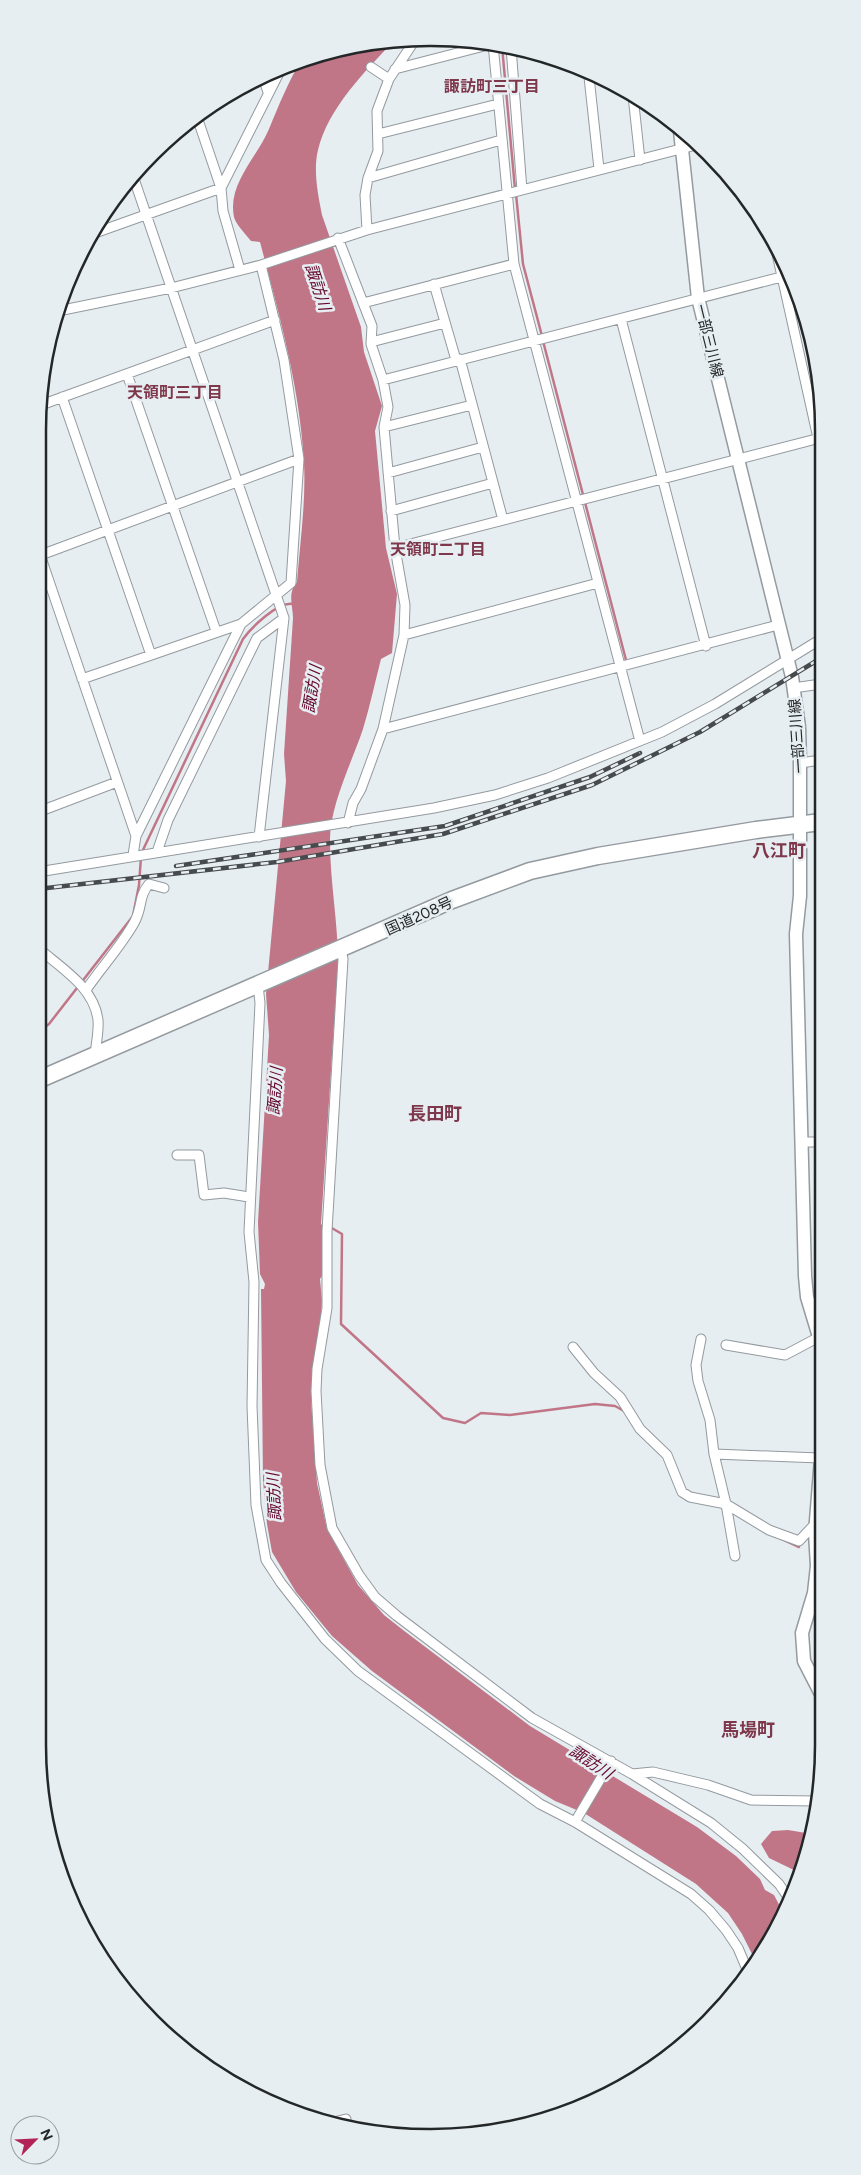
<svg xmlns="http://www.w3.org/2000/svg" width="861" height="2175" font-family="Figtree,'Noto Sans JP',sans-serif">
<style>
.water{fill:#c17687}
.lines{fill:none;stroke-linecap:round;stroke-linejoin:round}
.stream{stroke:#c17687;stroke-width:2.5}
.street-casing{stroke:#949a9f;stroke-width:11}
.secondary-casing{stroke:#949a9f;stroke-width:15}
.highway-casing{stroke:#949a9f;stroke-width:19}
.street{stroke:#fff;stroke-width:9}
.secondary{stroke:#fff;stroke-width:12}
.highway{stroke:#fff;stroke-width:16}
.rail-casing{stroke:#474b4d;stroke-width:4.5}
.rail{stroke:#e6eef2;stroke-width:2.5;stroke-dasharray:8;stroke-linecap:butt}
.labels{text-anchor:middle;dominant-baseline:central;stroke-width:5;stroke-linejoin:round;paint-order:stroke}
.street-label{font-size:15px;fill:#242728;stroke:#e6eef2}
.neighbourhood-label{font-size:16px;font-weight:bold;fill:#7f384b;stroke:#e6eef2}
.water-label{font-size:16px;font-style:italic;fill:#65062b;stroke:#e6eef2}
.quarter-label{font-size:18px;font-weight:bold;fill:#7f384b;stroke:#e6eef2}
.rim{fill:none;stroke:#242728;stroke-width:2.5}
</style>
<rect width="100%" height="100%" fill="#e6eef2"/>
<path class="water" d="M395,40C366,70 328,108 318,150C313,170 318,195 322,215L361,327L364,352L382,406L375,431L386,548L397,594L392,653L381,659C375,682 370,706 363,729C352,762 329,807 330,842C330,882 338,922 338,963L321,1224L324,1227L322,1229L324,1273L320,1279L322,1301L319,1340L313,1363L311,1400L317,1483L327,1529L358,1585L384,1615L403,1630L530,1726L697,1827L736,1856L760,1879L765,1890L774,1895L784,1914L756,1962L742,1934L728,1913L696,1884L584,1813L555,1801L514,1776L372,1671L332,1636L296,1592L272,1552L267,1524L263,1481L261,1289H264L265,1284L260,1274L258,1222L269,1035L266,994L286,781L284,754L293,618C293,607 287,593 297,582C300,543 306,502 304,463C300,388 279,314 260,242L251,241C246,235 235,223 234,217C227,184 258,156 269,129C279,105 288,82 302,59L379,41Z
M788,1830L812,1834L810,1846L800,1873L769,1858L761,1844L772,1831Z"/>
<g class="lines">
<path class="stream" d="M502,46L515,189
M516,194L523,264L542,336
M543,341L626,660
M142,852L243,639C251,628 278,601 293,604
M38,1032L49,1024L133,916L139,885L141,857
M330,1227L342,1234L341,1324L443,1418L465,1423L481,1413L510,1415L595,1404L615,1406L624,1411
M780,1538L799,1547"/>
<g class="street-casing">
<path id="street" d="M493,44L514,264L640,741
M511,47L522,190
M371,67L389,79
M395,69L492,44
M263,77L268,92
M589,77L599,169
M633,96L640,160
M197,117L221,188L223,211L240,270
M378,134L498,104
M133,176L284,618L259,837
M368,178L501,140
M367,230L365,195L368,178L378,151L377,111L389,79L415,40
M92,234L221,188L281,69
M338,238L372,326L371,344L383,380L388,407L384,427L395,548L405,605L404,635L383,729L361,789L353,803L348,823
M775,245L820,447
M434,284L456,360
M363,303L514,264
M58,311L171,288L261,265L367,230L696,145
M621,319L706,646
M371,342L445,323
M460,359L503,520
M127,374L216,631
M383,380L789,275
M62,397L151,655
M41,405L275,320
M384,427L472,405
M388,473L483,447
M391,511L493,483
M395,548L820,438
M38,549L136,836
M38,556L299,459
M404,635L598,583
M82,679L241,624
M793,688L821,684
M383,729L778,625
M800,763L821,760
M38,812L117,782
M157,852L168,820L257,638L284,618
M133,855L136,836L241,624L291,583L299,459L284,360L261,265
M38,872L434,808L495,795L548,778L662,732L715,704L821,639
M38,948C61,968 94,987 98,1020C99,1031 96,1044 95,1055
M341,950L343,959L327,1231V1308L317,1369L316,1391L320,1465L332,1528L359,1575L375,1597L397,1616L532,1718L632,1774L711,1823L743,1849L779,1884L790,1900
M258,985L260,1003L249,1232L254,1282L252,1406L256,1505L266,1560L281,1583L325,1639L358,1671L540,1804L575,1822L691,1894L709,1910L726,1930L738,1948L749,1974
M86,990C101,968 121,946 134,923C143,907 138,897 149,884L164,888
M803,1142H822
M177,1155H199L204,1195L224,1193L249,1197
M701,1339L696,1365L698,1381L710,1420L714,1454L726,1504L735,1556
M726,1345L785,1355L819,1337
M573,1347L594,1373L620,1397L640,1429L667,1455L682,1492L690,1497L726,1504L769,1530L799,1541L815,1524
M714,1454L820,1458
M632,1774L653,1772L708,1785L751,1800L816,1801
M575,1822L611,1761
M330,2123L346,2119"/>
</g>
<g class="secondary-casing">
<path id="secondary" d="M680,131L698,298L792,677L799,727L800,763V896L796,934L805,1276L807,1297L823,1350
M823,1434L815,1533L817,1566L814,1593L802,1633L804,1661L823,1698"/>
</g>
<g class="highway-casing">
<path id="highway" d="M38,1080L452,900L530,871L598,856L756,830L821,822"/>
</g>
<use href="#street" class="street"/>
<use href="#secondary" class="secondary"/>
<use href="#highway" class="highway"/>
<g class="rail-casing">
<path id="rail" d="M176,866L445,826L590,777L640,753
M38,889L277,862L443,834L592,785L700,732L821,658"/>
</g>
<use href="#rail" class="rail"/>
</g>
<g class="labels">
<g class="street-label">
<text transform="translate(709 341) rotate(76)">一部三川線</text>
<text transform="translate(797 736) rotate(-94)">一部三川線</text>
<text transform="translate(419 916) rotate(-24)">国道208号</text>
</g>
<g class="neighbourhood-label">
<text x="492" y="86">諏訪町三丁目</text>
<text x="175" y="392">天領町三丁目</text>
<text x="438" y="549">天領町二丁目</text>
</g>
<g class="water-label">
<text transform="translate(318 287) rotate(72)">諏訪川</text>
<text transform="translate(312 689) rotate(-81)">諏訪川</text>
<text transform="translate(275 1091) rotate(-86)">諏訪川</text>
<text transform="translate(274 1497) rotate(-93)">諏訪川</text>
<text transform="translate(591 1762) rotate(33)">諏訪川</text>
</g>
<g class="quarter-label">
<text x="779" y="851">八江町</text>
<text x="435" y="1114">長田町</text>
<text x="748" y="1730">馬場町</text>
</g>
</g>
<path d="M0 0H861V2175H0ZM430 46H431A384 384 0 0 1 815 430V1745A384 384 0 0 1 431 2129H430A384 384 0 0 1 46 1745V430A384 384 0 0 1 430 46Z" fill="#e6eef2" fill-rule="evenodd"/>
<path class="rim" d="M430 46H431A384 384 0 0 1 815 430V1745A384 384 0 0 1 431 2129H430A384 384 0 0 1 46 1745V430A384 384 0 0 1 430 46Z"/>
<g transform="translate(35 2140) rotate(66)"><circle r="24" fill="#e6eef2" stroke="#989ea1"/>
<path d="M0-4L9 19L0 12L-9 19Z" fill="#b32456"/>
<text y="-8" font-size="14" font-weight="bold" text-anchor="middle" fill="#242728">N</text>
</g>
</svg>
